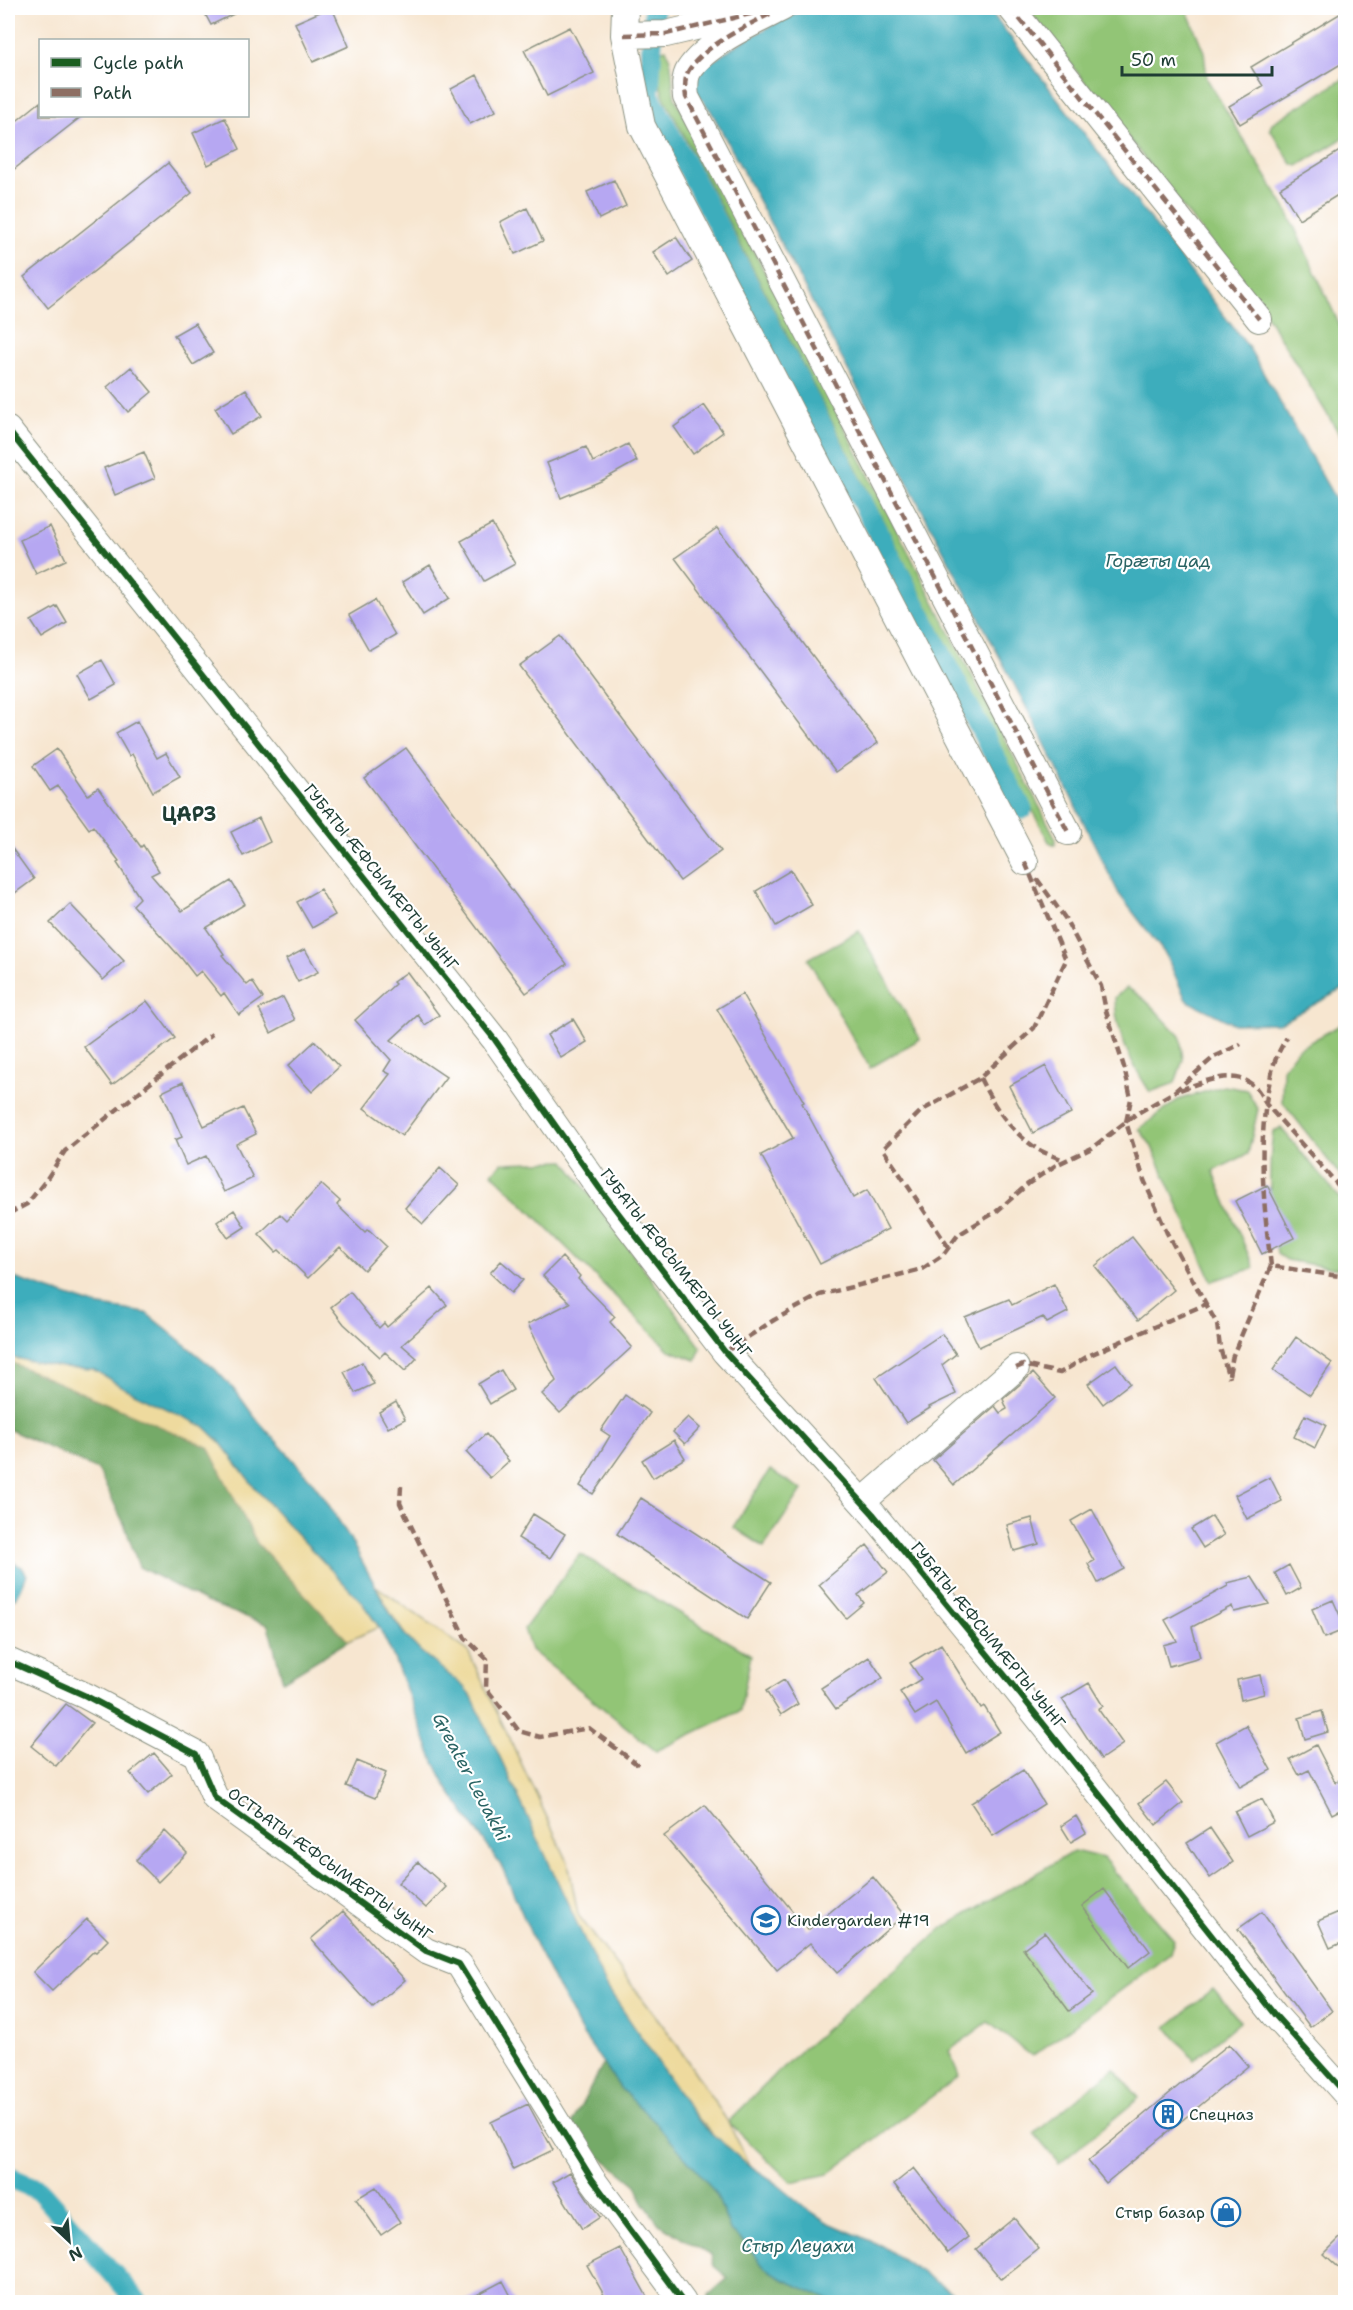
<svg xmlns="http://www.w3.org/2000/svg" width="1353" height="2310" font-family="'Shantell Sans',sans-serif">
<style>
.green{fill:#92c576;stroke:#588155;stroke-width:1.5}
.forest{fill:#75aa67;stroke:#4a744e;stroke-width:1.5}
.sand{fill:#eeda9e;stroke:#868c69;stroke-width:1.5}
.water{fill:#3eadbc;stroke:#2e7578;stroke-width:1.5}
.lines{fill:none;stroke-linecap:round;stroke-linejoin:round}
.canal{stroke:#3eadbc;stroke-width:21}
.building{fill:#b6a7f2}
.minor-casing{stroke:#8b9282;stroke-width:28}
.minor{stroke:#fff;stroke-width:26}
.quiet{stroke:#8d6e63;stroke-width:4.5;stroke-dasharray:9 4.5;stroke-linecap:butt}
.cycleway-casing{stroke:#fff;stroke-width:10}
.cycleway{stroke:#1b5e20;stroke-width:6}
.labels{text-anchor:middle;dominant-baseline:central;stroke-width:4.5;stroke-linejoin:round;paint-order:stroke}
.street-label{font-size:16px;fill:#1f3d34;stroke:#fff}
.poi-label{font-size:16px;fill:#1f3d34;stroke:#fff;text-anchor:start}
.water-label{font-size:18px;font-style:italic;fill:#2a6464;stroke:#fff}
.quarter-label{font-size:20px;font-weight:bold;fill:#1f3d34;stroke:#fff}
</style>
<rect width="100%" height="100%" fill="#fff"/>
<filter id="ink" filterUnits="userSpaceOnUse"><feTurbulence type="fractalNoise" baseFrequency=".0167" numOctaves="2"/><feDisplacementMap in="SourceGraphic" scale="12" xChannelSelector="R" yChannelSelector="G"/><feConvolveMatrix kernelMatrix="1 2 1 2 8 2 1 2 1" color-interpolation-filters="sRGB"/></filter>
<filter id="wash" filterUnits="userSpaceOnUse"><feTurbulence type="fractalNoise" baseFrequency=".008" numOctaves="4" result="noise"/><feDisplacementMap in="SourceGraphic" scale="24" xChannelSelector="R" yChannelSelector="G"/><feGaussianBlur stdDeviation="1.35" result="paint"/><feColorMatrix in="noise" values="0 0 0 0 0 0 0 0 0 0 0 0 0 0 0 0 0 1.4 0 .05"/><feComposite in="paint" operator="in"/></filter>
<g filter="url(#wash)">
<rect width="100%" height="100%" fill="#f7e6d0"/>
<path class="green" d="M1027,8H1186L1204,52L1207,79L1286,209L1345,337V443L1263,310Z
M666,49C674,64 671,82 675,98L1056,839L1055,845L1049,842L664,97L658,79L659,51Z
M1345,78V137L1298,166L1292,164L1270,129L1272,123Z
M859,931L920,1039L870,1068L808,959Z
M1127,988C1149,999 1163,1020 1180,1036L1183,1060L1175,1083L1150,1092C1131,1063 1115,1032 1115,997Z
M1345,1022V1182L1282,1101L1283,1068L1298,1049Z
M1224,1086L1247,1090L1258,1109L1248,1154L1213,1171L1254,1268L1212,1281L1151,1145L1139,1129L1178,1100Z
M1281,1128L1345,1204V1270L1286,1260L1277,1254C1270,1210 1267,1176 1273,1131Z
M565,1161L701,1347L696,1360L669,1350L492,1173L502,1163Z
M770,1470L802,1490L764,1547L733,1527Z
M580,1554L751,1655L740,1711L656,1751L531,1650L524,1629Z
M1074,1851L1103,1858L1174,1940L1170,1954L1032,2056L988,2022L949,2051L959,2076L828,2174L791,2182L728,2122L791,2059L943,1928Z
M1213,1989L1240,2021L1194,2060L1167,2027Z
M1114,2068L1139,2098L1059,2164L1034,2134Z"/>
<path class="forest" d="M8,1361L208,1447L257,1543L348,1641L283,1681L268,1625L206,1602L139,1567L125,1526L98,1470L8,1429Z
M603,2064L621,2089L653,2120L708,2183L717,2196L730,2230L746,2244L764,2267L779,2277L833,2302H708L709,2295L728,2278L714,2266L711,2255L659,2224L643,2202L636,2185L610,2164L588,2149L570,2127Z"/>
<path class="sand" d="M8,1357L62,1367L93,1369L124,1388L205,1427L220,1442L256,1489L292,1529L360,1600L379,1627L348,1641L257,1543L208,1447L8,1361Z
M376,1586L468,1651L568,1862L578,1915L671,2036L728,2122L750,2167L720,2142L689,2108L605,1984L472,1697C457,1678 435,1667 418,1649C400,1631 388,1609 376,1586Z"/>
<path class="water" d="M825,8H988L1249,348L1345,516V988L1280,1023L1234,1024L1186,1000L1166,955L1119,894L1034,722L711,111L695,91L694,78L707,65L740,43L791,15Z
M8,1276L95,1305L146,1313L215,1369L238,1394L253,1415L311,1480L325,1499L349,1537L391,1615L404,1634L420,1651L463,1686L472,1697L605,1984L689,2108L703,2126L750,2167L777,2184L807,2209L827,2222L882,2246L966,2302H833L779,2277L764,2267L746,2244L730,2230L717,2196L708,2183L653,2120L621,2089L582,2033L538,1950L502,1867L446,1786L434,1762L393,1656L379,1627L360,1600L292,1529L256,1489L220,1442L205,1427L124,1388L93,1369L62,1367L8,1357Z
M8,1560L22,1567L27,1575C22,1585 19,1599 8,1602Z"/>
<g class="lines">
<path class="canal" d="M654,8L649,94L1022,809
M8,2177L39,2190L138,2302"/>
</g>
<g id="blocks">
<path class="building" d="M202,8H246L211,25Z
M329,8H332L349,46L313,62L295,23Z
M1346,10V61L1240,124L1229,106L1263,86L1251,67Z
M570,27L594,73L547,96L524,50Z
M477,75L496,111L470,124L451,89Z
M40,102V116H82L8,174V128Z
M225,118L240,149L208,165L193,133Z
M1346,147V190L1299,219L1280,188Z
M168,163L192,193L48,308L24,277Z
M614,180L626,206L599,219L587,192Z
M527,208L543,241L515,254L500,222Z
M676,237L692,261L669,277L653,252Z
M195,323L213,353L193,365L174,335Z
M131,367L152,392L128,412L107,387Z
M246,389L262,416L231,434L215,408Z
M704,405L723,432L693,454L674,427Z
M628,444L637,461L601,481L561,498L547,463L586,447L593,462Z
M144,452L155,478L115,495L104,468Z
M492,524L515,564L484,581L461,541Z
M50,526L66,560L36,574L20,540Z
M717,528L878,743L836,772L675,558Z
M430,565L450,598L423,615L402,582Z
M375,600L395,635L369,650L349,615Z
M57,606L67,623L42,638L31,621Z
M560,636L721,851L680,881L519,666Z
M102,660L116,685L91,699L77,674Z
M137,721L157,758L166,753L180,777L153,792L132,754L129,756L116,733Z
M406,748L567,964L526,993L364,778Z
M57,749L88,795L98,788L141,847L143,845L159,871L151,875L182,911L231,881L245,904L206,928L224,954L222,955L247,985L252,981L263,998L239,1015L224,993L221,996L201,971L195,976L182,959L133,905L140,898L117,863L119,861L93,826L89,829L58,786L50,791L33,766Z
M259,818L270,842L243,856L231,832Z
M8,843L34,879L8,898Z
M791,870L812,905L776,926L756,891Z
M320,889L335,915L312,928L297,902Z
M70,904L124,961L103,980L50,923Z
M305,949L318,972L298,982L286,959Z
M407,972L439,1015L425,1025L418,1015L391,1040L446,1077L402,1136L364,1108L390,1074L384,1071L391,1060L355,1020L395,984L393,982Z
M742,994L804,1102L802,1103L853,1198L867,1190L888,1229L820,1264L761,1155L793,1138L717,1009Z
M283,997L295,1020L271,1033L259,1009Z
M147,1001L175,1038L112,1085L84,1047Z
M573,1019L587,1042L561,1058L547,1035Z
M315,1041L339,1067L312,1092L288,1066Z
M1046,1066L1071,1113L1033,1133L1009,1086Z
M183,1082L204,1126L243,1108L256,1134L236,1144L253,1178L224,1192L206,1156L186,1165L175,1140L182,1137L162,1092Z
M440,1168L459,1185L423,1224L405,1208Z
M321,1184L340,1201L337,1205L365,1232L368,1229L386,1246L364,1270L340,1247L308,1278L279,1250L276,1252L259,1234L280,1214L287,1221Z
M1267,1185L1294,1238L1262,1254L1235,1201Z
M234,1210L245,1227L228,1238L217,1222Z
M1132,1237L1174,1290L1138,1320L1095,1266Z
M562,1257L580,1276L578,1279L615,1317L610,1322L632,1347L560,1413L542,1394L556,1381L528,1324L570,1303L543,1276Z
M501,1261L523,1280L511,1293L490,1273Z
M1054,1284L1068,1312L1047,1323L1043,1317L979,1347L965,1317L1009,1299L1012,1305Z
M432,1288L447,1305L402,1345L417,1358L405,1371L385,1352L380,1357L344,1324L331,1307L350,1292L379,1328L384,1323L387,1327Z
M942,1334L956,1354L942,1365L956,1394L929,1407L930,1408L906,1423L876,1378Z
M1296,1337L1332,1363L1310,1395L1273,1370Z
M362,1362L374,1384L355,1393L344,1372Z
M1116,1364L1130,1383L1103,1404L1088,1384Z
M501,1370L513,1390L490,1404L478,1384Z
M1033,1373L1055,1398L954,1485L933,1460L995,1406L1000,1413L1007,1409L1003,1399Z
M625,1395L650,1413L593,1494L580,1486L610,1436L601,1430Z
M396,1402L405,1419L388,1428L379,1412Z
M1305,1415L1326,1425L1315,1448L1294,1437Z
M688,1417L700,1428L685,1444L673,1432Z
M486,1434L509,1461L490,1478L466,1452Z
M674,1440L685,1458L653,1478L642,1460Z
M1270,1477L1282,1501L1247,1519L1235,1495Z
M641,1498L771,1582L747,1619L617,1534Z
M1092,1509L1124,1569L1098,1583L1088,1564L1094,1561L1071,1521Z
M533,1514L565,1534L550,1558L518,1538Z
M1212,1516L1224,1535L1203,1548L1191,1529Z
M1032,1518L1039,1544L1014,1551L1007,1525Z
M867,1545L888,1572L858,1595L864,1603L846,1618L819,1585Z
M1289,1565L1301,1588L1287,1596L1275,1573Z
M1252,1577L1269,1604L1234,1612L1232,1606L1192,1627L1200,1657L1169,1666L1163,1645L1177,1641L1165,1620L1228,1586L1227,1583Z
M1333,1600L1346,1629L1324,1638L1312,1609Z
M941,1644L981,1708L984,1706L1000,1732L966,1753L936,1702L915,1715L900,1692L921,1679L910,1663Z
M869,1657L883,1678L836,1709L821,1688Z
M1260,1675L1264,1694L1241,1700L1237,1680Z
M784,1680L798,1704L781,1715L766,1691Z
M1089,1683L1103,1706L1098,1709L1123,1744L1101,1759L1062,1699Z
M66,1704L92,1723L56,1766L31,1746Z
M1322,1711L1328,1732L1305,1739L1299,1718Z
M1246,1725L1271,1770L1240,1787L1216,1742Z
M1316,1745L1335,1782L1346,1776V1807L1332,1814L1309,1770L1299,1775L1290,1759Z
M154,1753L172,1774L148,1794L130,1773Z
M357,1761L386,1773L375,1798L346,1786Z
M1023,1770L1044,1804L993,1836L971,1803Z
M1166,1782L1183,1803L1156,1825L1139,1803Z
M1262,1799L1274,1822L1247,1836L1235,1812Z
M705,1805L808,1930L873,1877L904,1915L837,1973L810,1943L777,1970L664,1836Z
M1076,1816L1086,1833L1071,1842L1061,1826Z
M1210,1828L1233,1862L1210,1878L1187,1843Z
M165,1831L187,1853L158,1882L136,1860Z
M418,1862L446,1887L426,1908L398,1883Z
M1104,1889L1150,1951L1128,1968L1082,1906Z
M343,1911L405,1980L373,2008L311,1939Z
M1262,1912L1332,2011L1310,2027L1238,1929Z
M1339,1912L1346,1927V1941L1330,1948L1318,1921Z
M87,1919L108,1940L96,1952L94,1951L52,1991L33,1972Z
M1045,1932L1092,1994L1069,2011L1023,1949Z
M1229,2044L1248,2066L1106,2183L1088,2161Z
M528,2104L553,2150L513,2169L491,2122Z
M914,2168L969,2237L948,2253L894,2184Z
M570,2172L600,2217L582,2229L553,2182Z
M376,2187L400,2222L381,2235L356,2199Z
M1014,2218L1039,2249L1001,2279L976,2249Z
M1346,2232V2274L1324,2254Z
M620,2248L650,2302H608L587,2265Z
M503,2281L514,2302H463Z"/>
</g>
</g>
<g filter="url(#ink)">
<use href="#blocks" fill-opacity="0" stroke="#8b9282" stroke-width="1.5"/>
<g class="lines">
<g class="minor-casing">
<path id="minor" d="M625,8L624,35L642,126L1025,862
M782,8C755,22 706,43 689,70C684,78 685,88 686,97L1068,832
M1011,8L1259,319
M624,35L666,34L750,14
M8,430L495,1040L600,1189L725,1352L873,1514L1007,1678L1274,2014L1346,2094
M862,1502L1016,1368
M8,1661L86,1696L196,1754L215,1798L426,1951L459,1964L592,2179L683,2302"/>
</g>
<use href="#minor" class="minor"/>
<path class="quiet" d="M782,8C755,22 706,43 689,70C684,78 685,88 686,97L1068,832
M1011,8L1259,319
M624,35L666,34L771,9
M1037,879L1065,918L1101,986L1106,1011L1124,1067L1131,1099L1126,1122L1144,1180L1167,1233L1206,1304
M980,1078C993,1105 1010,1131 1036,1148C1045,1154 1057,1157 1067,1161
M1180,1090C1203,1082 1236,1067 1256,1088C1260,1092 1263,1099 1266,1104L1346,1194
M8,1214L27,1204L46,1180L65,1151L212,1034
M949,1248L883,1149L921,1111L980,1078L1034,1028L1066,960L1025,862
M1271,1266C1263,1200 1256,1132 1273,1067C1276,1056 1282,1046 1287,1037
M725,1352L774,1320L820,1295L922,1269L943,1255L958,1235L997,1211L1028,1184L1056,1165L1092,1148L1136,1114L1174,1092L1214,1057L1241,1044
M1016,1368L1023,1365L1060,1373L1090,1355L1206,1304L1217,1324L1220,1348L1229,1378
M1229,1375L1233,1355L1271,1266L1346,1277
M401,1486L400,1503L465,1638L487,1659L486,1688L519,1731L540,1737L589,1728L638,1765"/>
<g class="cycleway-casing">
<path id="cycleway" d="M8,430L495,1040L600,1189L725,1352L873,1514L1007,1678L1274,2014L1346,2094
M8,1661L86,1696L196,1754L215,1798L426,1951L459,1964L592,2179L683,2302"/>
</g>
<use href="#cycleway" class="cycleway"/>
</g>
</g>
<defs>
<g id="school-ring" transform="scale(1.5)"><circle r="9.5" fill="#fff" stroke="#1f6fb2" stroke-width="1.5"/><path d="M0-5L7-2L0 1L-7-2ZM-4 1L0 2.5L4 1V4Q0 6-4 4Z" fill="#1f6fb2"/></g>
<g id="building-ring" transform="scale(1.5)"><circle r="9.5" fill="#fff" stroke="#1f6fb2" stroke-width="1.5"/><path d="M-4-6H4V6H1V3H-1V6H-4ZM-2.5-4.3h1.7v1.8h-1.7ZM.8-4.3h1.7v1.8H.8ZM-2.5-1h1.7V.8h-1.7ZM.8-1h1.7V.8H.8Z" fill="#1f6fb2"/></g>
<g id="shop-ring" transform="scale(1.5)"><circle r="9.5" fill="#fff" stroke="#1f6fb2" stroke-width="1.5"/><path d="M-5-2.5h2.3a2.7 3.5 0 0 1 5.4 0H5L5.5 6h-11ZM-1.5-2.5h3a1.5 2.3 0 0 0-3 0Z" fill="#1f6fb2"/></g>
</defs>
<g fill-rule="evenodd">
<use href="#school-ring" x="766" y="1920"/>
<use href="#building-ring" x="1168" y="2114"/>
<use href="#shop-ring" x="1226" y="2212"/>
</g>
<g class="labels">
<g class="street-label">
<text transform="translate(381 877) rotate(51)">ГУБАТЫ ÆФСЫМÆРТЫ УЫНГ</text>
<text transform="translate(676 1263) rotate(52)">ГУБАТЫ ÆФСЫМÆРТЫ УЫНГ</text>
<text transform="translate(988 1635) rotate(51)">ГУБАТЫ ÆФСЫМÆРТЫ УЫНГ</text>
<text transform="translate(330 1864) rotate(36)">ОСТЪАТЫ ÆФСЫМÆРТЫ УЫНГ</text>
</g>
<g class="poi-label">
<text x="787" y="1920">Kindergarden #19</text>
<text x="1189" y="2114">Спецназ</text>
<text x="1205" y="2212" text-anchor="end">Стыр базар</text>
</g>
<g class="water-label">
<text x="1158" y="561">Горӕты цад</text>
<text transform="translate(471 1777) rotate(62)">Greater Leuakhi</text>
<text x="798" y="2246">Стыр Леуахи</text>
</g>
<g class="quarter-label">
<text x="189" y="814">ЦАРЗ</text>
</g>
</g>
<rect width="1353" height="2310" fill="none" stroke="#fff" stroke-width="30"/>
<rect x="39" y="39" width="210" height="78" fill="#ffffff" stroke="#a5b1ae" stroke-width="1.5"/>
<rect x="51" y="58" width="30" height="9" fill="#1b5e20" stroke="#a5b1ae" stroke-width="1.5"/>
<text x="93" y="69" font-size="18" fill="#1f3d34">Cycle path</text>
<rect x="51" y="88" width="30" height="9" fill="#8d6e63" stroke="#a5b1ae" stroke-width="1.5"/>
<text x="93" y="99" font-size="18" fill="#1f3d34">Path</text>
<g transform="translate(69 2241) rotate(154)" stroke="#ffffff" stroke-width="4.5" paint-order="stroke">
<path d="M0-4.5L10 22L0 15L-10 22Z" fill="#1f3d34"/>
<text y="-9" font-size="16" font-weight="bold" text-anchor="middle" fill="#1f3d34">N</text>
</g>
<path d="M1122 66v9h150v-9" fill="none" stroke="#1f3d34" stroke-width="3"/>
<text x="1131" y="66" font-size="18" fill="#1f3d34" stroke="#ffffff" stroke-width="4.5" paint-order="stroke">50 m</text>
</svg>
